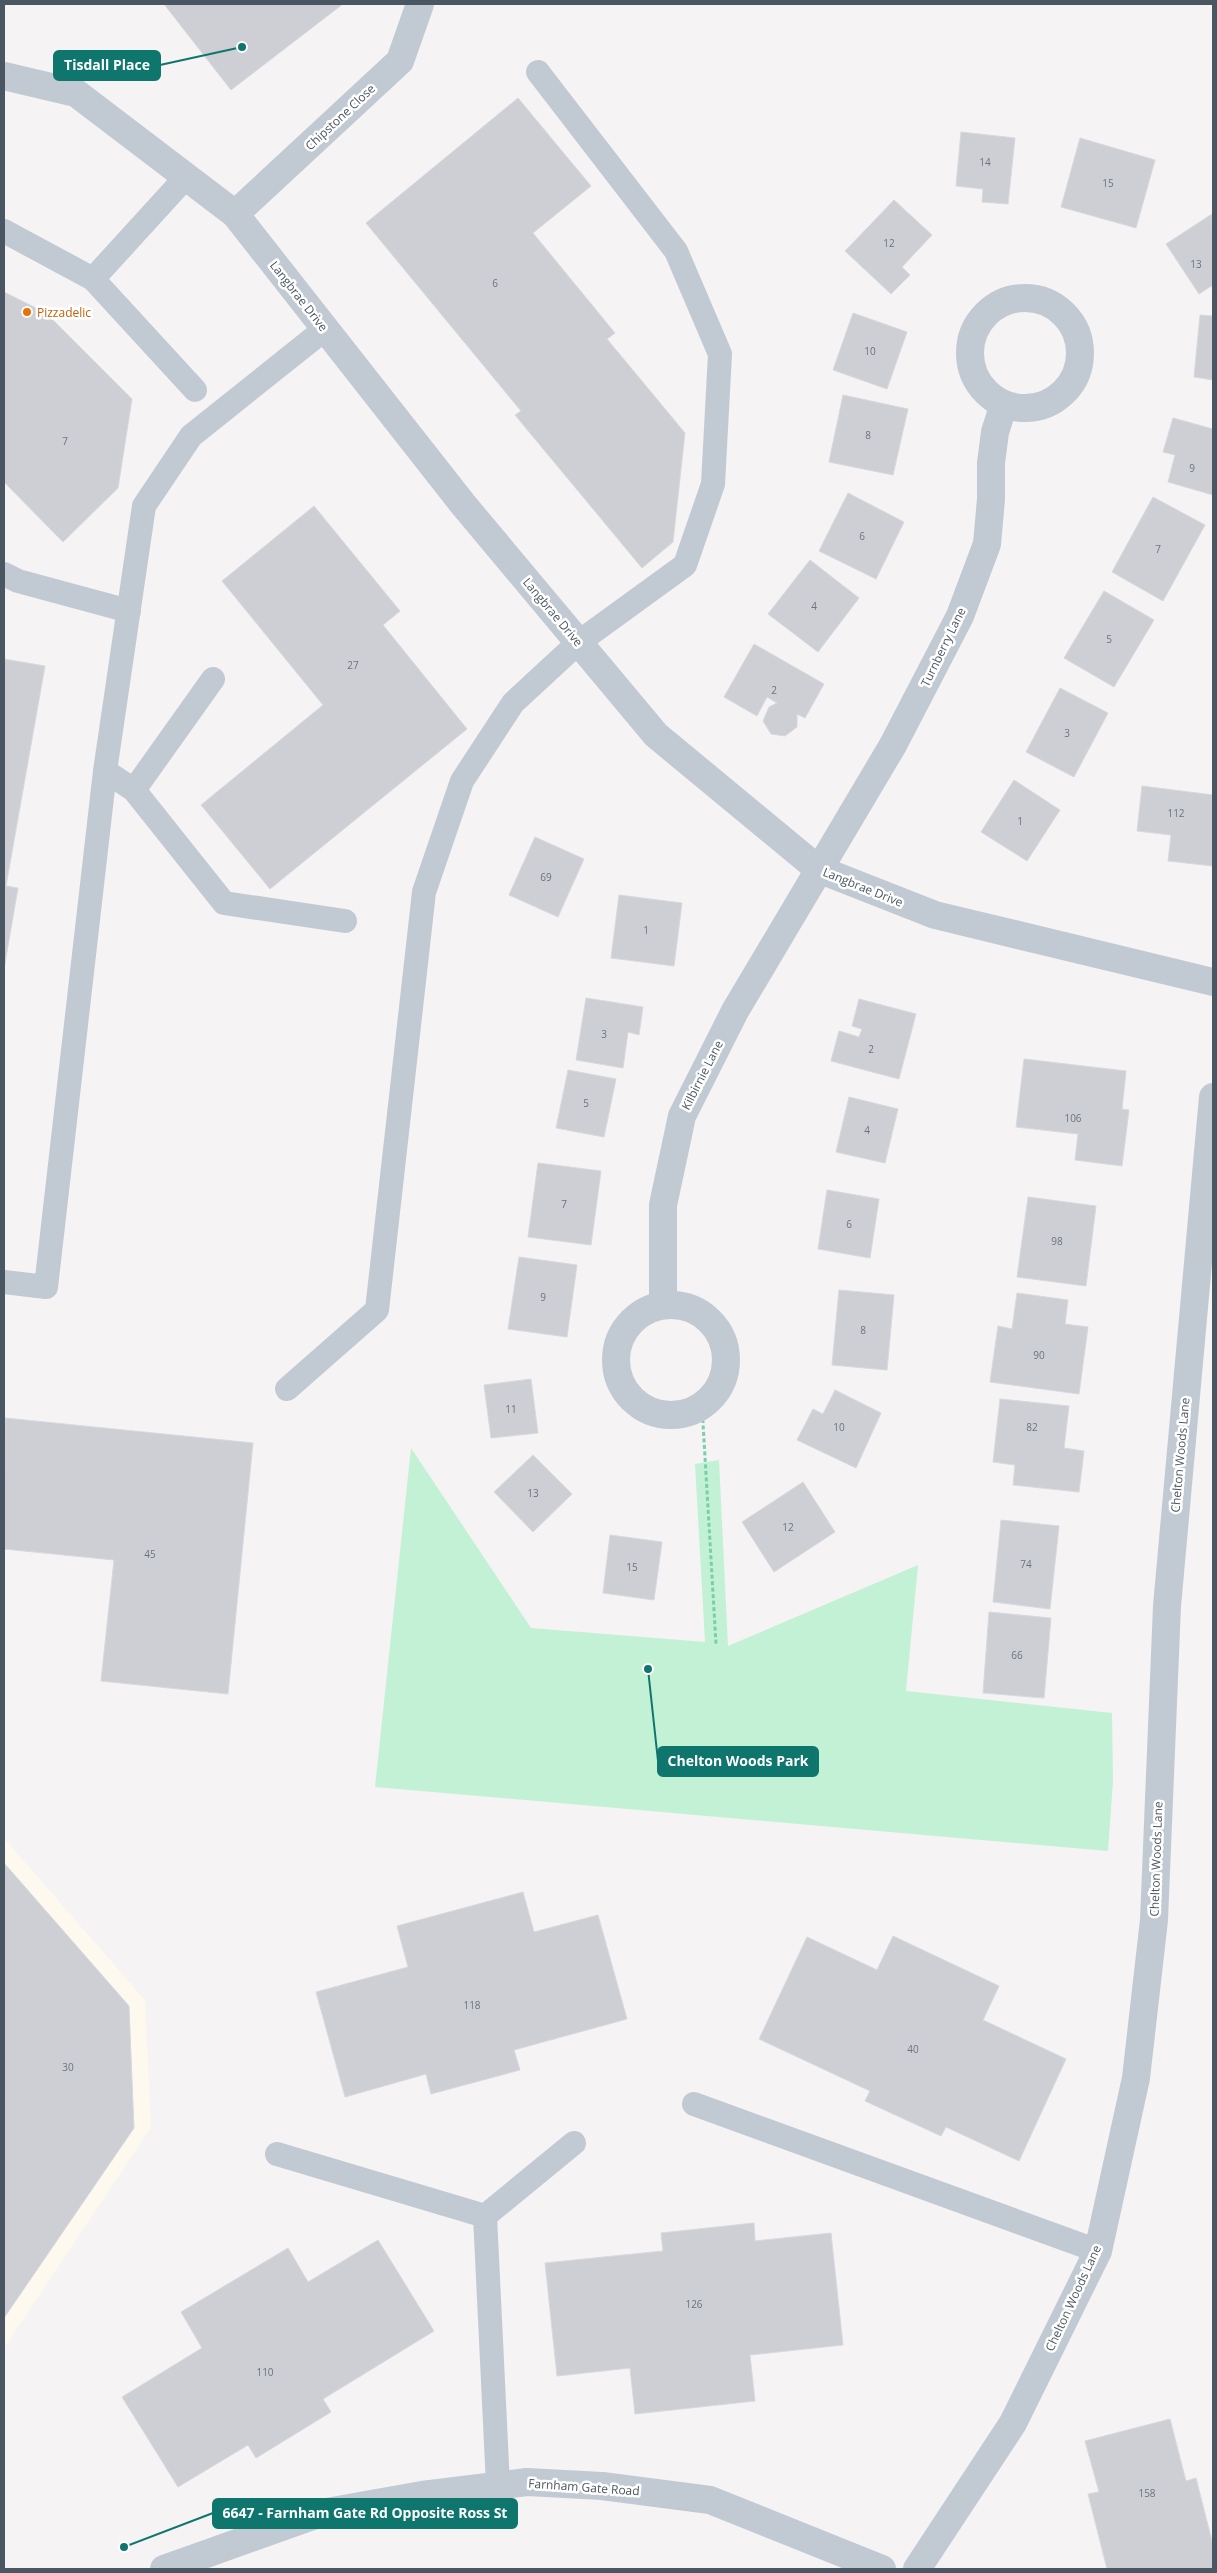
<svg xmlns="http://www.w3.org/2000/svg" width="1217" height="2573" font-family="'Open Sans',sans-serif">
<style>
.commercial{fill:#fdf9ef}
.green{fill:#c3f1d5}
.building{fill:#cdcfd5;stroke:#d7d9de}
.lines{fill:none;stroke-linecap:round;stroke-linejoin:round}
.path{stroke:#7ad0a6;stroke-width:3;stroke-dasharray:4 2.5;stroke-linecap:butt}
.service{stroke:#c1cad2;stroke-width:24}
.minor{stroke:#c1cad2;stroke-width:28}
.tertiary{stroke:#c1cad2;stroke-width:28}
.food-dot{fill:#e8710a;stroke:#fff;stroke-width:2}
.labels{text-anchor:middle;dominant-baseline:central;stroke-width:5;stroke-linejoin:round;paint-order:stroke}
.number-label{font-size:10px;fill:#6b747e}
.street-label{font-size:12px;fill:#4a5661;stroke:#fff}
.food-label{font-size:12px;fill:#c56008;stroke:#fff;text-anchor:start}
.leader{fill:none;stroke:#0f766e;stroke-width:2}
.callout-dot{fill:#0f766e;stroke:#fff;stroke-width:2}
.callout{fill:#0f766e;stroke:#0f766e;stroke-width:2}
.callout-label{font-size:14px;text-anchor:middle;font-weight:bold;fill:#fff}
</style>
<rect width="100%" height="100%" fill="#f5f3f3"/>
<path class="commercial" d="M4,1838L145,2000L151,2128L4,2348Z"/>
<path class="green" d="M411,1448L531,1628L705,1642L695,1464L719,1460L728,1646L918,1565L906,1691L1112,1713L1113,1781L1108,1851L375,1787Z"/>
<path class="building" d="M164,4H343L231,90Z
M518,98L591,186L533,233L615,333L607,339L685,433L673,542L642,568L515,415L521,411L366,223Z
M961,132L1015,138L1008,204L982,202L983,189L956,186Z
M1080,138L1155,160L1136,228L1061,207Z
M894,200L932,235L902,267L910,275L891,294L845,251Z
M1212,214L1213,285L1199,294L1166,244Z
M4,292L46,313L132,399L118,488L63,542L4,482Z
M853,313L907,332L887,389L833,370Z
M1200,315L1213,316V380L1194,377Z
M843,395L908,409L893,475L829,462Z
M1173,418L1213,429V495L1168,482L1175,455L1163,452Z
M848,493L904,522L876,579L819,551Z
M1153,497L1205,525L1163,601L1112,572Z
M314,506L400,611L383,625L467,729L270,889L201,805L323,705L222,581Z
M810,560L859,598L818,652L768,614Z
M1104,591L1154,620L1114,687L1064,658Z
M754,644L824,684L805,718L797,714V727L785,736L771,734L763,721L769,707L777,703L767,697L757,716L724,697Z
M4,659L45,666L6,886L18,888L4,969Z
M1060,688L1108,713L1074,777L1026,752Z
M1014,780L1060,810L1027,861L981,832Z
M1142,786L1213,795V866L1168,861L1171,835L1137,831Z
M535,837L584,859L558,917L509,895Z
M619,895L682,903L674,966L611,958Z
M586,998L643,1007L639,1035L628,1032L623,1068L576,1060Z
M859,999L916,1014L899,1079L831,1061L839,1031L859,1037L862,1029L852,1026Z
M1024,1059L1126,1071L1122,1109L1129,1110L1122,1166L1075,1160L1078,1134L1016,1127Z
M568,1070L616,1079L604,1137L556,1128Z
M849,1097L898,1109L885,1163L836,1152Z
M538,1163L601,1171L591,1245L528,1237Z
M827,1190L879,1199L870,1258L818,1249Z
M1028,1197L1096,1206L1086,1286L1017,1277Z
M519,1257L577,1265L567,1337L508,1329Z
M839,1290L894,1295L887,1370L832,1365Z
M1017,1293L1068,1300L1065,1324L1088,1327L1079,1394L990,1382L998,1326L1012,1329Z
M531,1379L538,1433L491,1438L484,1385Z
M835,1390L881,1413L856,1468L797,1440L813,1409L823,1414Z
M1000,1399L1069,1406L1064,1448L1084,1451L1079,1492L1013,1485L1015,1465L993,1462Z
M5,1418L253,1443L228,1694L101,1681L114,1560L4,1549Z
M533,1455L572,1494L533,1532L494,1492Z
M803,1482L835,1532L774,1572L742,1522Z
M1001,1520L1059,1526L1050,1609L993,1602Z
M610,1535L662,1542L654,1600L603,1593Z
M989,1612L1051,1618L1044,1698L983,1693Z
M4,1863L129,2006L134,2128L4,2318Z
M523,1892L534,1932L598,1915L627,2019L514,2050L520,2070L431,2094L426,2074L345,2097L316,1992L408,1967L397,1926Z
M893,1936L999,1986L983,2020L1066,2059L1019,2161L946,2127L941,2136L865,2101L870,2091L759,2039L807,1937L877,1970Z
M754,2223L755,2241L831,2233L843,2345L750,2355L755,2401L635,2414L630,2368L557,2376L545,2263L663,2251L661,2233Z
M378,2240L434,2331L323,2399L331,2412L256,2458L248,2445L178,2487L122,2397L202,2348L181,2312L288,2248L308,2282Z
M1170,2419L1186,2481L1196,2478L1213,2545V2569H1107L1088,2494L1099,2492L1085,2441Z"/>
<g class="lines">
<path class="path" d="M702,1406L716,1644"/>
<path class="service" d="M4,231L93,279L186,177
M93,279L195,390
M4,574L18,581L129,611
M105,771L134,790L224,903L345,921
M134,790L213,679
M4,1282L46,1287L105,771L144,506L191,436L325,329
M287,1389L377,1310L424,892L462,781L513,703L579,642L685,565L713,484L720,354L676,251L538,72
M694,2104L1098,2251
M277,2154L485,2216L574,2143
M485,2216L498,2485"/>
<path class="minor" d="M235,214L400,61L420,4
M970 353a55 55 0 1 1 110 0a55 55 0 1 1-110 0Z
M663,1305V1205L682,1116L735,1011L893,745L960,616L987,544L991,499V463L995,432L1004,404
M616 1360a55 55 0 1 1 110 0a55 55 0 1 1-110 0Z
M917,2569L1013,2423L1098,2251L1136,2078L1154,1920L1167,1606L1213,1097"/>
<path class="tertiary" d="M4,76L76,93L235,214L462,503L656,735L818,869L935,915L1213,982
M164,2569L321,2513L422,2495L527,2482L602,2486L710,2500L882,2569"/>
</g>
<circle class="food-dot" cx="27" cy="312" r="5"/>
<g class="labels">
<g class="number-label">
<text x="985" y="162">14</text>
<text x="1108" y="183">15</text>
<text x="889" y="243">12</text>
<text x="1196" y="264">13</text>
<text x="495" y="283">6</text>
<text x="870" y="351">10</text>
<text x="868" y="435">8</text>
<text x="65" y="441">7</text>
<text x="1192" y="468">9</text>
<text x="862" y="536">6</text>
<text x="1158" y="549">7</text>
<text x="814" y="606">4</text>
<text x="1109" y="639">5</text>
<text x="353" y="665">27</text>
<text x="774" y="690">2</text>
<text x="1067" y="733">3</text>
<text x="1176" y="813">112</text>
<text x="1020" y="821">1</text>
<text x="546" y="877">69</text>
<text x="646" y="930">1</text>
<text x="604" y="1034">3</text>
<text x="871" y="1049">2</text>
<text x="586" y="1103">5</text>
<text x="1073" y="1118">106</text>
<text x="867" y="1130">4</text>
<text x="564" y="1204">7</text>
<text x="849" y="1224">6</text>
<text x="1057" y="1241">98</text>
<text x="543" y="1297">9</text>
<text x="863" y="1330">8</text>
<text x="1039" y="1355">90</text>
<text x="511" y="1409">11</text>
<text x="839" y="1427">10</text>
<text x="1032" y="1427">82</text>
<text x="533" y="1493">13</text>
<text x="788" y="1527">12</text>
<text x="150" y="1554">45</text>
<text x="1026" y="1564">74</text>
<text x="632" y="1567">15</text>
<text x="1017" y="1655">66</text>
<text x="472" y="2005">118</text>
<text x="913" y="2049">40</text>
<text x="68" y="2067">30</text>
<text x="694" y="2304">126</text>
<text x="265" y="2372">110</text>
<text x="1147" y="2493">158</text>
</g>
<g class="street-label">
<text transform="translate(340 117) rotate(-43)">Chipstone Close</text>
<text transform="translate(299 296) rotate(52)">Langbrae Drive</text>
<text transform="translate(553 612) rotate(50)">Langbrae Drive</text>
<text transform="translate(943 647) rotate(-64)">Turnberry Lane</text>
<text transform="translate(863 887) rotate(22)">Langbrae Drive</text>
<text transform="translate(702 1075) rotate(-63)">Kilbirnie Lane</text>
<text transform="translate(1180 1455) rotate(-85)">Chelton Woods Lane</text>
<text transform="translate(1156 1859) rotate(-88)">Chelton Woods Lane</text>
<text transform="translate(1073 2298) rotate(-65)">Chelton Woods Lane</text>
<text transform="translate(584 2487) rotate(4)">Farnham Gate Road</text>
</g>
<g class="food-label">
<text x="37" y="312">Pizzadelic</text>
</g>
</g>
<path class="leader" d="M242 47L160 65M648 1669L658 1761M124 2547L213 2513"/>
<g class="callout-dot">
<circle cx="242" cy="47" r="5"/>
<circle cx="648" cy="1669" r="5"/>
<circle cx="124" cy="2547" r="5"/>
</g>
<g class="callout">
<rect x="54" y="51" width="106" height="29" rx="5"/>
<rect x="658" y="1747" width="160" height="29" rx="5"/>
<rect x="213" y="2499" width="304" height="29" rx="5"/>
</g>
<g class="callout-label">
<text x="107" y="70">Tisdall Place</text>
<text x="738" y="1766">Chelton Woods Park</text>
<text x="365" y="2518">6647 - Farnham Gate Rd Opposite Ross St</text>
</g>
<rect width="1217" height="2573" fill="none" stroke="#4a5661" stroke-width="10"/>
</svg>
